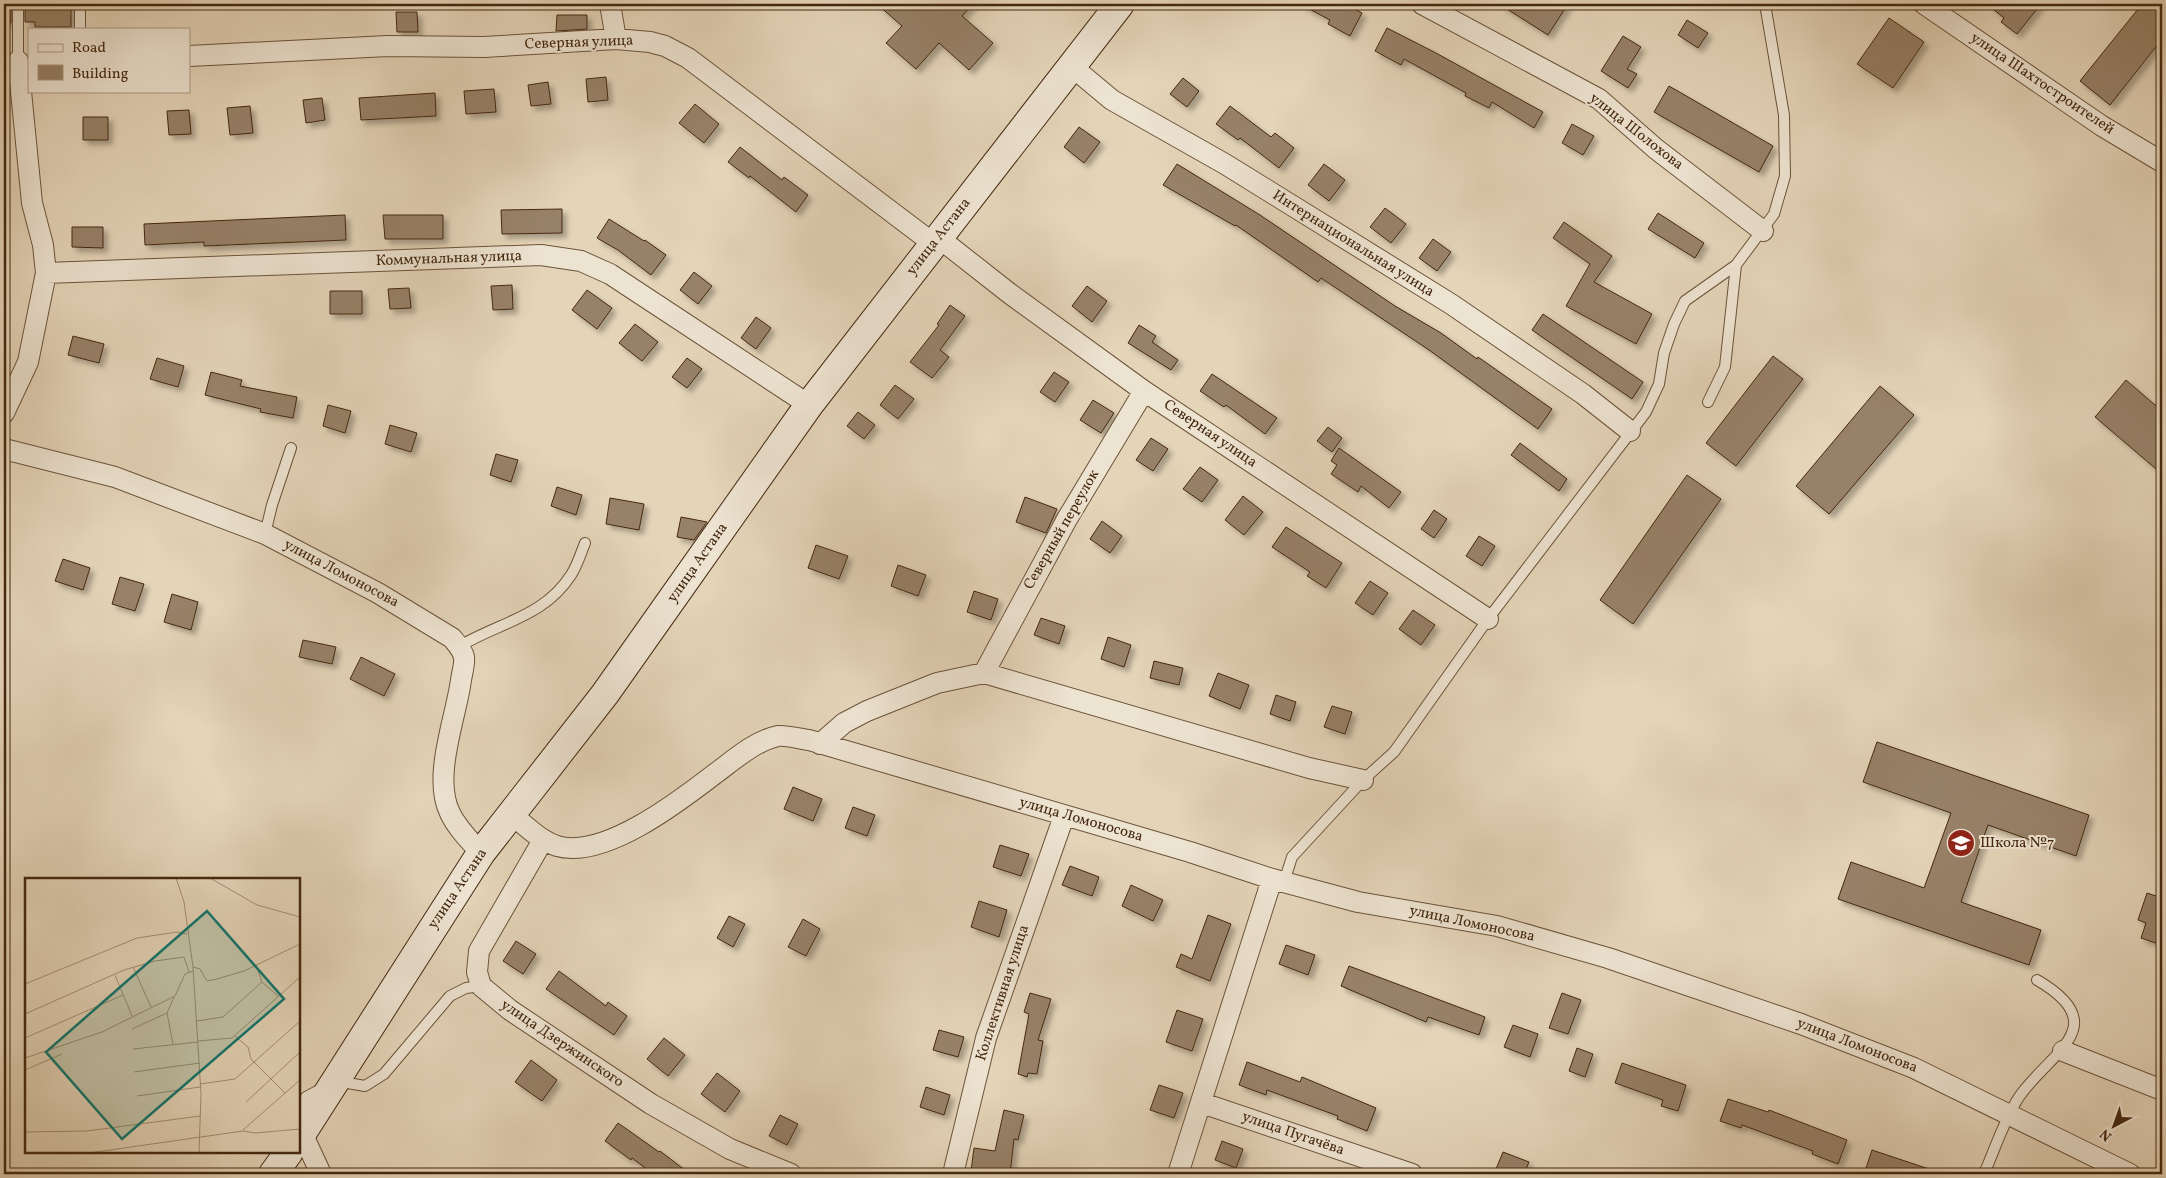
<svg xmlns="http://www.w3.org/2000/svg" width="2166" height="1178" font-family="Vollkorn,serif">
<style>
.building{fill:#978167;stroke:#44280f;filter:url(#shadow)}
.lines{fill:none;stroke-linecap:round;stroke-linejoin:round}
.lane-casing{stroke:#6c5339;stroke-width:12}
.street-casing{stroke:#6c5339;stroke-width:22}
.secondary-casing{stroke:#44280f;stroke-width:30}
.lane{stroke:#ede3d1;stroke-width:10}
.street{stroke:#ede3d1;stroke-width:20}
.secondary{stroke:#ede3d1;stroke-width:28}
.labels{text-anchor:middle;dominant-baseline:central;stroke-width:4;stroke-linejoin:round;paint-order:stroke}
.street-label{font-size:15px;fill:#44280f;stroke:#ede3d1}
.poi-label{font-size:15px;fill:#44280f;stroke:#ede3d1;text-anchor:start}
.inset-road{fill:none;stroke:#a48f74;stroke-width:1}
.view{fill:#0f766e;fill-opacity:0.15;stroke:#0f766e;stroke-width:2.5}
.inset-edge{fill:none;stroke:#44280f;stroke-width:2.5}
</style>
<defs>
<filter id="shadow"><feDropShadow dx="4.5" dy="4.5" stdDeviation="2.5" flood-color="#0004"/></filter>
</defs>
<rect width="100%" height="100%" fill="#e4d4b8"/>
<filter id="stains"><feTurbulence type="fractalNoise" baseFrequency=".004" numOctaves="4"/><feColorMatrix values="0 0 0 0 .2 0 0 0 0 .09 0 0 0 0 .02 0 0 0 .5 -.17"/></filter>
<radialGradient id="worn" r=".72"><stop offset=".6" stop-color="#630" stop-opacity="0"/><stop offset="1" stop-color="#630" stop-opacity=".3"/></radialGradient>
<path class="building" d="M4,4H11V23H4Z
M25,4H71V27H35V22H25Z
M877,4H973L962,16L993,43L969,70L939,43L916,69L886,43L902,26Z
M1300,4H1345L1362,13L1350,36L1328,24L1330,20Z
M1499,4H1568L1548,35Z
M1987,4H2041L2017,34L2001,22L2004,18Z
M2142,4H2162V39L2110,105L2080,81Z
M396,12H417L418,32H397Z
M557,15H587V29L556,31Z
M1889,18L1924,42L1893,88L1857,64Z
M1687,20L1708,33L1698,48L1678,35Z
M1387,28L1436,53L1543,112L1534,128L1492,102L1489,108L1465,96L1466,93L1404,59L1401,65L1375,51Z
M1623,36L1641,47L1627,69L1637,74L1628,88L1601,71Z
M606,77L608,100L588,102L586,79Z
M1183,78L1199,91L1187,107L1170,94Z
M548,82L551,104L531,106L528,85Z
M1669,86L1773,146L1759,172L1654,112Z
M494,89L496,112L466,114L464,91Z
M435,93L436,116L361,120L359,98Z
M322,98L325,120L306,123L303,100Z
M695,104L719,124L704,143L679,123Z
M250,106L253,133L230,135L227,108Z
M1230,106L1271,137L1275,133L1294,148L1279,168L1240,138L1238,140L1216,124Z
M189,110L191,134L169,135L167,111Z
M83,117H108V140H83Z
M1572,124L1594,136L1583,155L1562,143Z
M1079,127L1100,142L1084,163L1064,147Z
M740,147L782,180L784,177L808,195L796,212L750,176L749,178L728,162Z
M1177,164L1260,215L1395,306L1441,333L1477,359L1478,357L1552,409L1538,429L1429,350L1321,278L1318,282L1236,225L1235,226L1163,185Z
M1324,164L1345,180L1329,201L1308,185Z
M1385,208L1406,224L1391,243L1370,227Z
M562,209V233L502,234L501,210Z
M1658,213L1704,243L1695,258L1648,229Z
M345,215L346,240L204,246V242L145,245L144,224Z
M383,215H443V239H385Z
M609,219L644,241L645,240L666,255L651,275L618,250L597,238Z
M1564,222L1612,256L1594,282L1652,314L1636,344L1566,306L1590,264L1553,238Z
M72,227H103V248L72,247Z
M1433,239L1451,252L1437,271L1419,258Z
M694,272L712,286L698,304L680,290Z
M512,285L513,309L493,310L491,286Z
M1087,286L1107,301L1092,322L1072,306Z
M409,288L411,308L390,309L388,289Z
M587,290L612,308L597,329L572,310Z
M330,291H362V314H330Z
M950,305L965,316L940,350L949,357L932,378L910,362L939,325L937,324Z
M1543,314L1643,382L1632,399L1532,330Z
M756,317L771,328L756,349L741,338Z
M635,324L658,342L642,361L619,343Z
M1139,325L1156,336L1152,342L1178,360L1171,370L1128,343Z
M73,336L104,344L99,363L68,355Z
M1773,356L1803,379L1736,466L1706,443Z
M157,358L184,366L178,387L150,379Z
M687,358L702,369L687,388L672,377Z
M211,372L242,380L240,386L297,397L293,418L260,412L261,409L205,395Z
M1054,372L1069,382L1055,402L1040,392Z
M1212,374L1277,418L1265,434L1226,405L1224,407L1200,391Z
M2126,380L2162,411V474L2095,417Z
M895,385L914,399L898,419L880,405Z
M1880,386L1914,415L1829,514L1796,486Z
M1093,400L1114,413L1101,433L1080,420Z
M328,405L351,411L345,433L323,426Z
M858,412L875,425L864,439L847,426Z
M390,425L417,433L411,452L385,444Z
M1328,427L1342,438L1332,452L1317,441Z
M1151,438L1168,449L1153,471L1136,460Z
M1520,443L1567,479L1559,491L1511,455Z
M1339,448L1401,492L1389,508L1361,486L1358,492L1331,474L1337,465L1331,461Z
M496,454L518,460L511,482L490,475Z
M1200,467L1218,480L1202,502L1183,489Z
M1687,475L1721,499L1633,624L1600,600Z
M557,487L582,495L576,515L551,506Z
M1243,496L1263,512L1244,535L1225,520Z
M1025,497L1057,509L1046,533L1016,522Z
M610,498L644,504L639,530L606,524Z
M1434,510L1447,519L1434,538L1421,529Z
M681,517L707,522L694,540L677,537Z
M1102,521L1122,536L1110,553L1090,539Z
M1286,527L1342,563L1326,588L1307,576L1310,572L1272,547Z
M1479,536L1495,546L1482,566L1466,556Z
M816,545L848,556L839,579L808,568Z
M63,559L90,568L83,590L55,581Z
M898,565L926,575L918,596L891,586Z
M120,577L144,584L135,611L112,604Z
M1370,581L1388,593L1373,615L1355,603Z
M974,591L998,599L991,620L967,612Z
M172,594L198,602L191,630L164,622Z
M1413,610L1435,625L1421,645L1399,629Z
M1041,618L1065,626L1059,644L1034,635Z
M1108,637L1131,645L1124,667L1101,659Z
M303,640L336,647L332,664L299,657Z
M361,657L395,674L384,696L350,679Z
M1154,661L1183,668L1179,685L1150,678Z
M1218,673L1249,685L1240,709L1209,696Z
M1276,695L1296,702L1290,721L1270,714Z
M1332,706L1352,712L1345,734L1324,727Z
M1877,742L2089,815L2076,856L1988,825L1961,902L2041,930L2029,965L1838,899L1851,862L1924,888L1951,813L1863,782Z
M793,787L822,799L813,821L784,809Z
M853,807L875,815L867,836L845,828Z
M1000,845L1029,854L1021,876L993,867Z
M1070,866L1099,877L1092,896L1062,885Z
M1131,885L1163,900L1153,921L1122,906Z
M2147,893L2162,898V933L2159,944L2141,938L2146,923L2138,920Z
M979,901L1007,910L999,937L971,927Z
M1208,915L1231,924L1210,981L1176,967L1181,954L1192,959Z
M729,916L745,924L733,947L717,938Z
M803,919L820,929L806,956L788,947Z
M516,941L536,954L523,974L503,961Z
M1286,945L1315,955L1308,975L1279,964Z
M1349,966L1485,1017L1479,1035L1428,1017L1426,1022L1341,986Z
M559,971L606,1006L608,1002L627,1016L614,1035L546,989Z
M1030,993L1051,999L1038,1040L1043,1041L1037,1074L1028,1073L1027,1077L1018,1074L1029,1014L1024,1012Z
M1562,993L1581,1000L1568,1034L1549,1028Z
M1177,1010L1203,1019L1192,1051L1166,1042Z
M1513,1025L1538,1034L1530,1057L1504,1047Z
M939,1030L964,1037L958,1057L933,1050Z
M664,1038L685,1055L668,1076L647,1059Z
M1577,1048L1593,1054L1585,1077L1569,1071Z
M531,1060L557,1080L542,1101L515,1082Z
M1247,1062L1300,1082L1302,1077L1376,1108L1367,1131L1337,1119L1338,1116L1267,1090L1266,1095L1239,1085Z
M1622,1063L1686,1085L1678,1111L1661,1106L1663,1100L1615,1083Z
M717,1073L740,1091L725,1112L701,1094Z
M1159,1085L1183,1093L1174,1118L1150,1110Z
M926,1087L950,1095L944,1115L920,1107Z
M1728,1099L1768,1112L1769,1110L1847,1140L1838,1164L1812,1154L1813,1151L1742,1125L1741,1128L1720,1121Z
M1004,1110L1024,1115L1018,1140L1014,1139L1010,1174L971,1171L974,1148L995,1151Z
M780,1115L798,1124L787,1145L769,1136Z
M618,1123L659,1152L660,1151L690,1174H653L632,1158L631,1160L605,1141Z
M1222,1141L1243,1149L1236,1168L1215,1160Z
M1872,1150L1938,1172V1174H1864Z
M1503,1152L1529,1162L1524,1174H1494Z"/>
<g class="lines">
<g class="lane-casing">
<path id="lane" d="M80,4V29
M18,61V4
M1708,402L1725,367L1736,265
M265,534L272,505L291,448
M460,646C500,622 544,617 571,575C577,566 581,553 585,543
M1284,882L1292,857L1363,780L1394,752L1488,619L1646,412L1659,384L1664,353L1674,324L1685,301L1736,265L1774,214L1785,176L1784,115L1765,4
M336,1081L365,1086L384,1074L450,996L466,988L481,986
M299,1106L306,1097L321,1089
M1984,1174C1995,1149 2004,1120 2019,1097C2049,1053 2116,1026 2037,980"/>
</g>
<g class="street-casing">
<path id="street" d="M610,4L616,39
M1422,4L1599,99L1656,149L1763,231
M1924,4L2102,126L2162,162
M189,56L388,46L484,47L616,39L650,42L665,46L688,58L934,244
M1070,65L1112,100L1225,164L1451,304L1583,394L1630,431
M939,238L1009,293L1144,391L1488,619
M46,273L541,255L581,261L610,274L809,405
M4,413L28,362L46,273L43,245L32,203L18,61
M4,449L115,477L265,534L378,593L452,638C457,644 462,649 464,657C465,664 462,673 461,680C456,718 432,777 450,813C457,828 470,841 481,853
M984,673L1067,519L1144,391
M820,744L844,723L867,711L937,683L984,673L1309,768L1363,780
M510,813C525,825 539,840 557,846C604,860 681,800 716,773C735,759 755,741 778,736C787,735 800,739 809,740L1190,852L1272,879L1358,902L1497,926L1608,958L1801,1024L1914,1068L2130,1174
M543,840L479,951L477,972L481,986L510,1010L651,1104L730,1149L791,1174
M2063,1051L2162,1090
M1202,1103L1412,1174
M302,1133L321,1174
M953,1174L986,1038L1064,816
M1178,1174L1272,879"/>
</g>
<g class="secondary-casing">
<path id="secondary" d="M299,1138L481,853L605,694L809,405L1120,4
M273,1174L289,1152"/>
</g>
<use href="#lane" class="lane"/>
<use href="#street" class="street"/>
<use href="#secondary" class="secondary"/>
</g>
<defs>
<g id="school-disc" transform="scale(1.4375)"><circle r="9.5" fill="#8f2418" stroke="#ede3d1"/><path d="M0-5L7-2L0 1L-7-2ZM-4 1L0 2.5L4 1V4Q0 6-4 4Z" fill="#fff"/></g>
</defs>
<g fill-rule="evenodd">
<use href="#school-disc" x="1961" y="843"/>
</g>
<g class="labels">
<g class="street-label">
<text transform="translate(579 43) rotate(-2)">Северная улица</text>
<text transform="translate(2042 84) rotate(34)">улица Шахтостроителей</text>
<text transform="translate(1636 132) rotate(38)">улица Шолохова</text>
<text transform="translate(939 237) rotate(-52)">улица Астана</text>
<text transform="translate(1353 244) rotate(32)">Интернациональная улица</text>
<text transform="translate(449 259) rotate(-2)">Коммунальная улица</text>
<text transform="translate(1210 434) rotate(34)">Северная улица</text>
<text transform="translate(1062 530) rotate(-60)">Северный переулок</text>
<text transform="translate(698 563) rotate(-55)">улица Астана</text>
<text transform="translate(341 574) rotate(28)">улица Ломоносова</text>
<text transform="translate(1081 820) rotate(16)">улица Ломоносова</text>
<text transform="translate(458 889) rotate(-56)">улица Астана</text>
<text transform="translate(1472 924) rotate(12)">улица Ломоносова</text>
<text transform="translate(1003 993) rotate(-72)">Коллективная улица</text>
<text transform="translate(562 1044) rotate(34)">улица Дзержинского</text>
<text transform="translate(1857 1046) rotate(21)">улица Ломоносова</text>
<text transform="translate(1293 1134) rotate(19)">улица Пугачёва</text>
</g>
<g class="poi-label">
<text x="1980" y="843">Школа №7</text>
</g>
</g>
<g transform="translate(25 878)">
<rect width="275" height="275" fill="#e4d4b8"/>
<path class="inset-road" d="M151,0L159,24L168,89L176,216L174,275M185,0L232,27L275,39M231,87L237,104L253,118M108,89L126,129M168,89L175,91L182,103L192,101L219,93L275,66M90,97L107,138M0,106L112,60L152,54L162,56M142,135L148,166M0,136L99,92L130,83L159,79L164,94M172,143L198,139L237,104M107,151L142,135L149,119M210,158L223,169L226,181L260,215M0,160L98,117M173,163L207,160L275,99M108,171L173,164M0,180L77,154L150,118L160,96L168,93M0,192L37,176M109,194L175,185M175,206L210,201L275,143M112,218L175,209M221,224L275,174M218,252L275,202M0,254L62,253L175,238M64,275L218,253L230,255L275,251"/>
<path class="view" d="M182,33L259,121L97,261L21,174Z"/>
<rect width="275" height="275" class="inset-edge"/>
</g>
<rect width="2166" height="1178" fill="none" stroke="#e4d4b8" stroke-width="20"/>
<rect x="5" y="5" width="2156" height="1168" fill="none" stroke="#44280f" stroke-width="2.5"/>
<rect x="10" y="10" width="2146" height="1158" fill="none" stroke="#44280f"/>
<rect x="28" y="28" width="162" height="65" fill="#ede3d1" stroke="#a99883"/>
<rect x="38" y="44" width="25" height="8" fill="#ede3d1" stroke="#a99883"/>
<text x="72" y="52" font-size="15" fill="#44280f">Road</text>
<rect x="38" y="65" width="25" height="15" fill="#978167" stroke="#a99883"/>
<text x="72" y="78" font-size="15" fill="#44280f">Building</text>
<g transform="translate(2114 1126) rotate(221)" stroke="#ede3d1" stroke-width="4" paint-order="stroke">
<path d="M0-4L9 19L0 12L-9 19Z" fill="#44280f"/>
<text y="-8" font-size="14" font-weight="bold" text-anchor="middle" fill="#44280f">N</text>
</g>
<rect width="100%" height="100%" filter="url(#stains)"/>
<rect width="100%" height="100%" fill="url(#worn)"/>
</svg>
